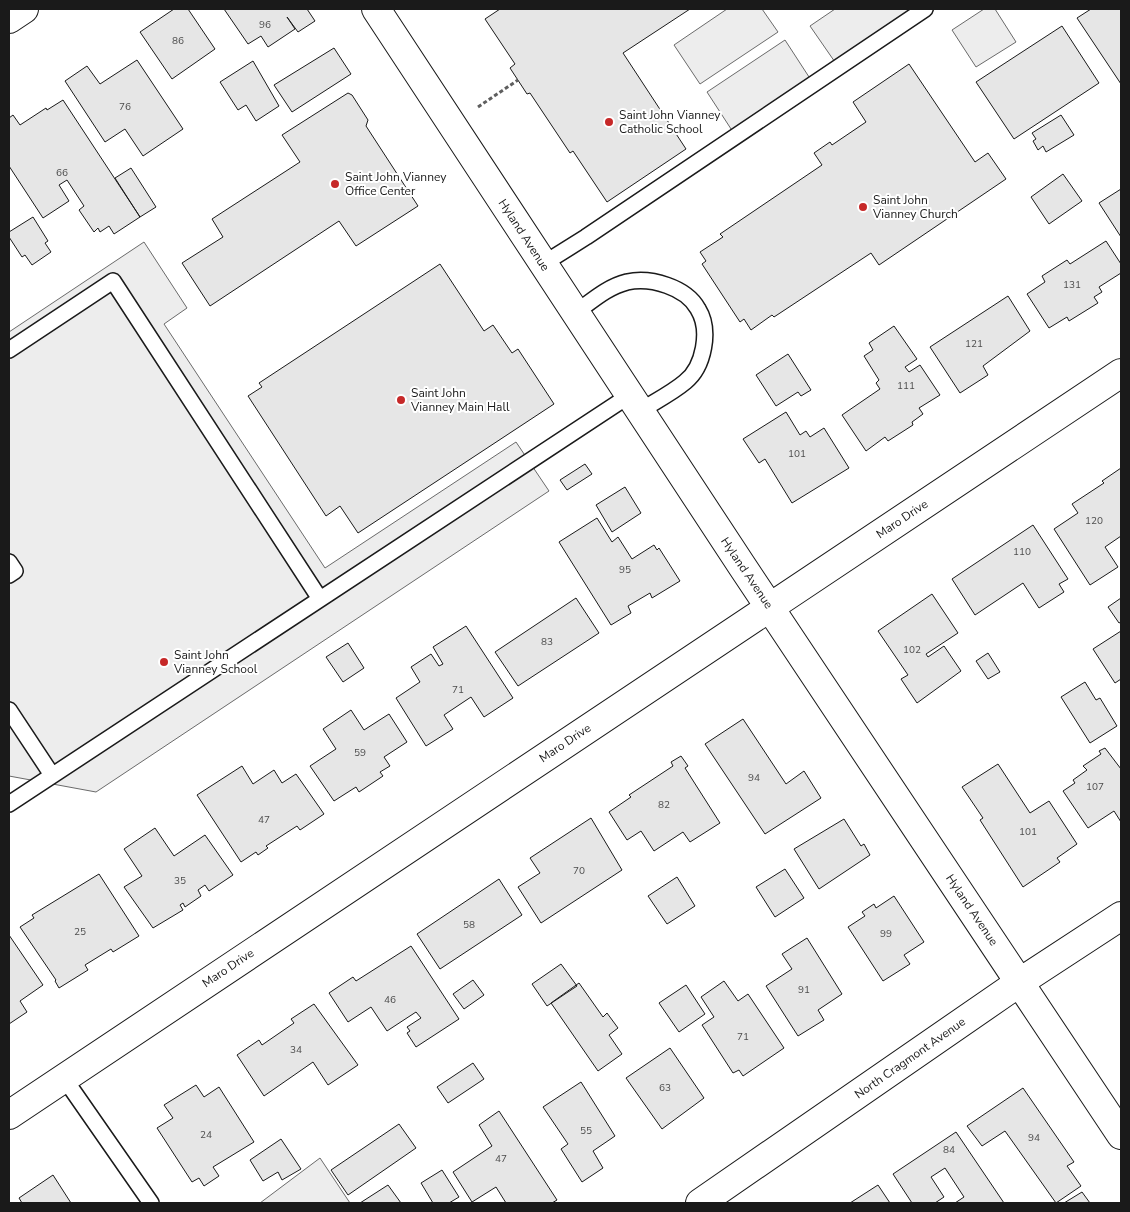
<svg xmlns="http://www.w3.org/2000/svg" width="1130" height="1212" font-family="'Nunito Sans',sans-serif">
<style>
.built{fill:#ededed;stroke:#6a6a6a}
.building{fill:#e6e6e6;stroke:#1a1a1a}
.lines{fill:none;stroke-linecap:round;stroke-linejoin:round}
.service-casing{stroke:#1a1a1a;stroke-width:18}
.minor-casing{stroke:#1a1a1a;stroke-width:30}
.path{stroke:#5f5f5f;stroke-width:3;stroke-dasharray:4 2.5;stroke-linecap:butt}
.service{stroke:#fff;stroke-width:15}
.minor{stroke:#fff;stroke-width:28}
.poi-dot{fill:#c62828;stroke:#fff;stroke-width:2}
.labels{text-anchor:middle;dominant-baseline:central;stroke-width:4;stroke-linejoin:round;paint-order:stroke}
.number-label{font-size:10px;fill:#4d4d4d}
.poi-label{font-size:12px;fill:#1a1a1a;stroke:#fff;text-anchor:start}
.street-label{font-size:12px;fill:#1a1a1a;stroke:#fff}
</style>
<rect width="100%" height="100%" fill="#fff"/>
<path class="built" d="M727,9H762L778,32L700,84L674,45Z
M835,9H912L837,65L810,26Z
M984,9H995L1016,42L976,67L952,30Z
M785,40L811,80L733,132L707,92Z
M144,242L187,308L164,324L325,568L516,442L549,491L96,792L9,776V332Z
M320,1158L350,1203H260Z"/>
<path class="building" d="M174,9H188L215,49L172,79L140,32Z
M224,9H307L315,21L298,32L287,17L295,29L268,47L261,36L248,44Z
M500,9H690L623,53L686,149L607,202L573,151L570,153L530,93L527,94L510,68L515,64L485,19Z
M1091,9H1121V84L1077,18Z
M1062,26L1099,83L1014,139L976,82Z
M334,48L351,74L292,112L274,85Z
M137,60L183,129L143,156L125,129L105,142L65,81L87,66L100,84Z
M253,61L279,106L256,121L246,105L238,110L220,82Z
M909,64L975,162L988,153L1006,179L879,265L871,253L774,317L772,315L751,330L744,319L740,322L702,264L706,261L700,252L723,237L720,234L822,165L814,153L830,142L832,145L866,122L853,102Z
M348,93L352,95L368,120L366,126L418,206L356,246L339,221L210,306L182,263L223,237L212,219L300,162L282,135Z
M63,100L140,217L114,234L109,226L100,232L98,228L94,232L79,210L84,206L67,180L59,185L69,201L43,218L9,166V118L13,115L20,125L46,108L47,110Z
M1061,115L1074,135L1046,152L1043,146L1038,150L1033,141L1036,139L1032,133Z
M131,168L156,207L140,217L115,178Z
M1063,174L1082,201L1049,224L1031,197Z
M1121,189V237L1099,203Z
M33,217L48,241L45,243L51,252L32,265L25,255L22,257L9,237V232Z
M1106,241L1121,264V273L1099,287L1102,292L1094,297L1098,303L1069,321L1067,317L1049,328L1027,294L1045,282L1042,276L1067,260L1070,264Z
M440,264L484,331L493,325L512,353L518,349L554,404L358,533L340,506L326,516L248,396L262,387L259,383Z
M1008,296L1030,331L983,366L988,375L960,393L930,347Z
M894,326L917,359L905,367L909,372L920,365L940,395L919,408L923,414L912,422L913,425L888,441L885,437L866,451L842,415L880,389L876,383L879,380L864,356L873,350L869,343Z
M788,354L811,390L801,396L798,392L776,406L756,375Z
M786,412L800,435L806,431L810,437L824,428L849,468L792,503L765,459L759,463L743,439Z
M585,464L592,474L567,490L560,480Z
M1121,468V536L1105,547L1118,567L1090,585L1054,529L1078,513L1072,504L1104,483L1102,481Z
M625,487L641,513L612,532L596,505Z
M597,518L612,542L618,537L632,559L654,545L657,550L659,548L680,581L652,598L650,593L628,606L631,613L611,625L559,542Z
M1033,525L1068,579L1059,584L1064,592L1039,608L1023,583L975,615L952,579Z
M932,594L958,633L926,654L928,657L944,646L961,671L917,703L901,679L908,675L878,631Z
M576,598L599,633L518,686L495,652Z
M1121,598V622L1119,623L1108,607Z
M466,626L513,698L484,717L471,697L444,715L453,729L426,746L396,698L420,682L411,667L431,654L439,666L443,664L433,647Z
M1121,631V679L1115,683L1093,649Z
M348,643L364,668L343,682L326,657Z
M988,653L1000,672L988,679L976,661Z
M1085,682L1096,700L1100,698L1117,726L1090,743L1061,697Z
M351,710L364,730L389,714L407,742L384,757L390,766L380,772L383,776L359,792L356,787L334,801L310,766L336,749L323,729Z
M743,719L786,784L804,771L821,798L765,834L705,744Z
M1105,748L1121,769V822L1114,811L1088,828L1063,791L1075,783L1073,780L1087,770L1083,766L1101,754L1099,751Z
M681,756L688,766L685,768L720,823L690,842L683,832L654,851L641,831L627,840L609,812L631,797L629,795L673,766L671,762Z
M998,764L1030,813L1049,801L1077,844L1057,858L1060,862L1023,887L980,820L983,818L962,787Z
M242,766L253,784L274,770L282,783L296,774L324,814L300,830L297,826L266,846L268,848L258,855L256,852L241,862L197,795Z
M591,818L622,870L541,923L518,887L540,873L530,858Z
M844,819L861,846L864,844L870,855L819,889L794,849Z
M155,828L174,856L205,835L233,875L209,891L205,885L198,890L201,896L185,907L183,903L180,905L183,910L153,928L124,887L142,876L124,849Z
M785,869L804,898L775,917L756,887Z
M99,874L139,936L113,952L111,949L85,965L88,970L59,988L55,981L56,980L20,927L34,918L32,915Z
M677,877L695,906L667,924L648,896Z
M499,879L522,915L440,969L417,934Z
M894,896L924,942L904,955L910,964L883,981L848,927L865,916L862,912L874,904L876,908Z
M9,935L43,985L20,1001L27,1012L9,1024Z
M807,938L842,994L818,1010L824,1020L798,1036L766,986L792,969L782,954Z
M411,946L459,1019L416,1047L407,1033L410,1031L407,1027L421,1018L416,1012L387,1031L371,1007L348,1022L329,993L353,977L356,981Z
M561,964L577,986L547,1006L532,984Z
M473,980L484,995L464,1009L453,994Z
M724,981L738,1001L748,994L784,1048L743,1076L739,1070L733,1073L702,1025L714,1017L701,997Z
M579,983L603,1017L607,1013L618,1028L609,1035L622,1054L598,1071L551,1003Z
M686,985L705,1014L679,1032L659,1003Z
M314,1004L358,1065L328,1085L313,1062L264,1096L237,1055L259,1040L262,1045L294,1023L291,1019Z
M670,1048L704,1098L662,1129L626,1078Z
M473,1063L484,1079L448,1103L437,1087Z
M581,1082L615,1136L593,1151L603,1168L582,1182L561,1149L568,1144L543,1107Z
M196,1085L204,1097L219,1087L254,1142L213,1167L219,1176L204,1186L199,1178L192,1182L157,1128L173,1118L164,1105Z
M1023,1088L1074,1162L1067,1166L1081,1186L1056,1203L1005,1131L982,1146L967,1126Z
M499,1111L557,1200L552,1203H506L496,1187L472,1202L453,1172L492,1146L479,1125Z
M399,1124L416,1148L348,1195L331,1170Z
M956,1132L1004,1203H955L964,1197L945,1168L931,1177L944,1197L935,1203H912L893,1174Z
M281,1139L301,1169L282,1180L278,1172L263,1181L250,1160Z
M442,1170L459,1197L449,1203H433L421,1183Z
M53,1175L71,1203H22L19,1198Z
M388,1185L401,1203H360Z
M878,1185L890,1203H850Z
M1082,1192L1090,1203H1064Z"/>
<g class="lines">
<g class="service-casing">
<path id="service" d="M543,264L586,237L925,9
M575,313C592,301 607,287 627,282C651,277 686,287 698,309C711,330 704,367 685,382C672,393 654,402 640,411
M9,350L113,281L320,599
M9,562L15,571L9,575
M9,710L52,775
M9,804L630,395
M64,1078L151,1203"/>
</g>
<g class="minor-casing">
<path id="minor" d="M376,9L742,566L1121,1135
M9,19L24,9
M9,1115L1121,373
M700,1203L1020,982L1121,916"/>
</g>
<path class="path" d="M478,107L518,80"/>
<use href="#service" class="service"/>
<use href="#minor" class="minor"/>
</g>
<g class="poi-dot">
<circle cx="609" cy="122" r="5"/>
<circle cx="335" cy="184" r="5"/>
<circle cx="863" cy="207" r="5"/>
<circle cx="401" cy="400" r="5"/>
<circle cx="164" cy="662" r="5"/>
</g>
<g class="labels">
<g class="number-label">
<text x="265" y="25">96</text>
<text x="178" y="41">86</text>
<text x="125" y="107">76</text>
<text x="62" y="173">66</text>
<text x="1072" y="285">131</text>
<text x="974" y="344">121</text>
<text x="906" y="386">111</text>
<text x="797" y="454">101</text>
<text x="1094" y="521">120</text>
<text x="1022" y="552">110</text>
<text x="625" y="570">95</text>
<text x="547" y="642">83</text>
<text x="912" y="650">102</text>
<text x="458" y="690">71</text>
<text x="360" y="753">59</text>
<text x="754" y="778">94</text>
<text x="1095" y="787">107</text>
<text x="664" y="805">82</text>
<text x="264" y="820">47</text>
<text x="1028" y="832">101</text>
<text x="579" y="871">70</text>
<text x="180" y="881">35</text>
<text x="469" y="925">58</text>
<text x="80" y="932">25</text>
<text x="886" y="934">99</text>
<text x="804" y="990">91</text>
<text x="390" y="1000">46</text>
<text x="743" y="1037">71</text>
<text x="296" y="1050">34</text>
<text x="665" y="1088">63</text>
<text x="586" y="1131">55</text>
<text x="206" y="1135">24</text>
<text x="1034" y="1138">94</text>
<text x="949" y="1150">84</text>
<text x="501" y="1159">47</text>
</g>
<g class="poi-label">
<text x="619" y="115">Saint John Vianney<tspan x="619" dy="14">Catholic School</tspan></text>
<text x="345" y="177">Saint John Vianney<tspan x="345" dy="14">Office Center</tspan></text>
<text x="873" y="200">Saint John<tspan x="873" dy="14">Vianney Church</tspan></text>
<text x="411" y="393">Saint John<tspan x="411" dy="14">Vianney Main Hall</tspan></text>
<text x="174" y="655">Saint John<tspan x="174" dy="14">Vianney School</tspan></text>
</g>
<g class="street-label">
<text transform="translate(524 235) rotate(57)">Hyland Avenue</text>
<text transform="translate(902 519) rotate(-34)">Maro Drive</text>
<text transform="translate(747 573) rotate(56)">Hyland Avenue</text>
<text transform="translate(565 743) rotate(-34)">Maro Drive</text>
<text transform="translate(972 910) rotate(56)">Hyland Avenue</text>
<text transform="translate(228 968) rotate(-34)">Maro Drive</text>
<text transform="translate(910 1058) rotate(-35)">North Cragmont Avenue</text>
</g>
</g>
<rect width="1130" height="1212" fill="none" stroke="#1a1a1a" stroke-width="20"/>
</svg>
